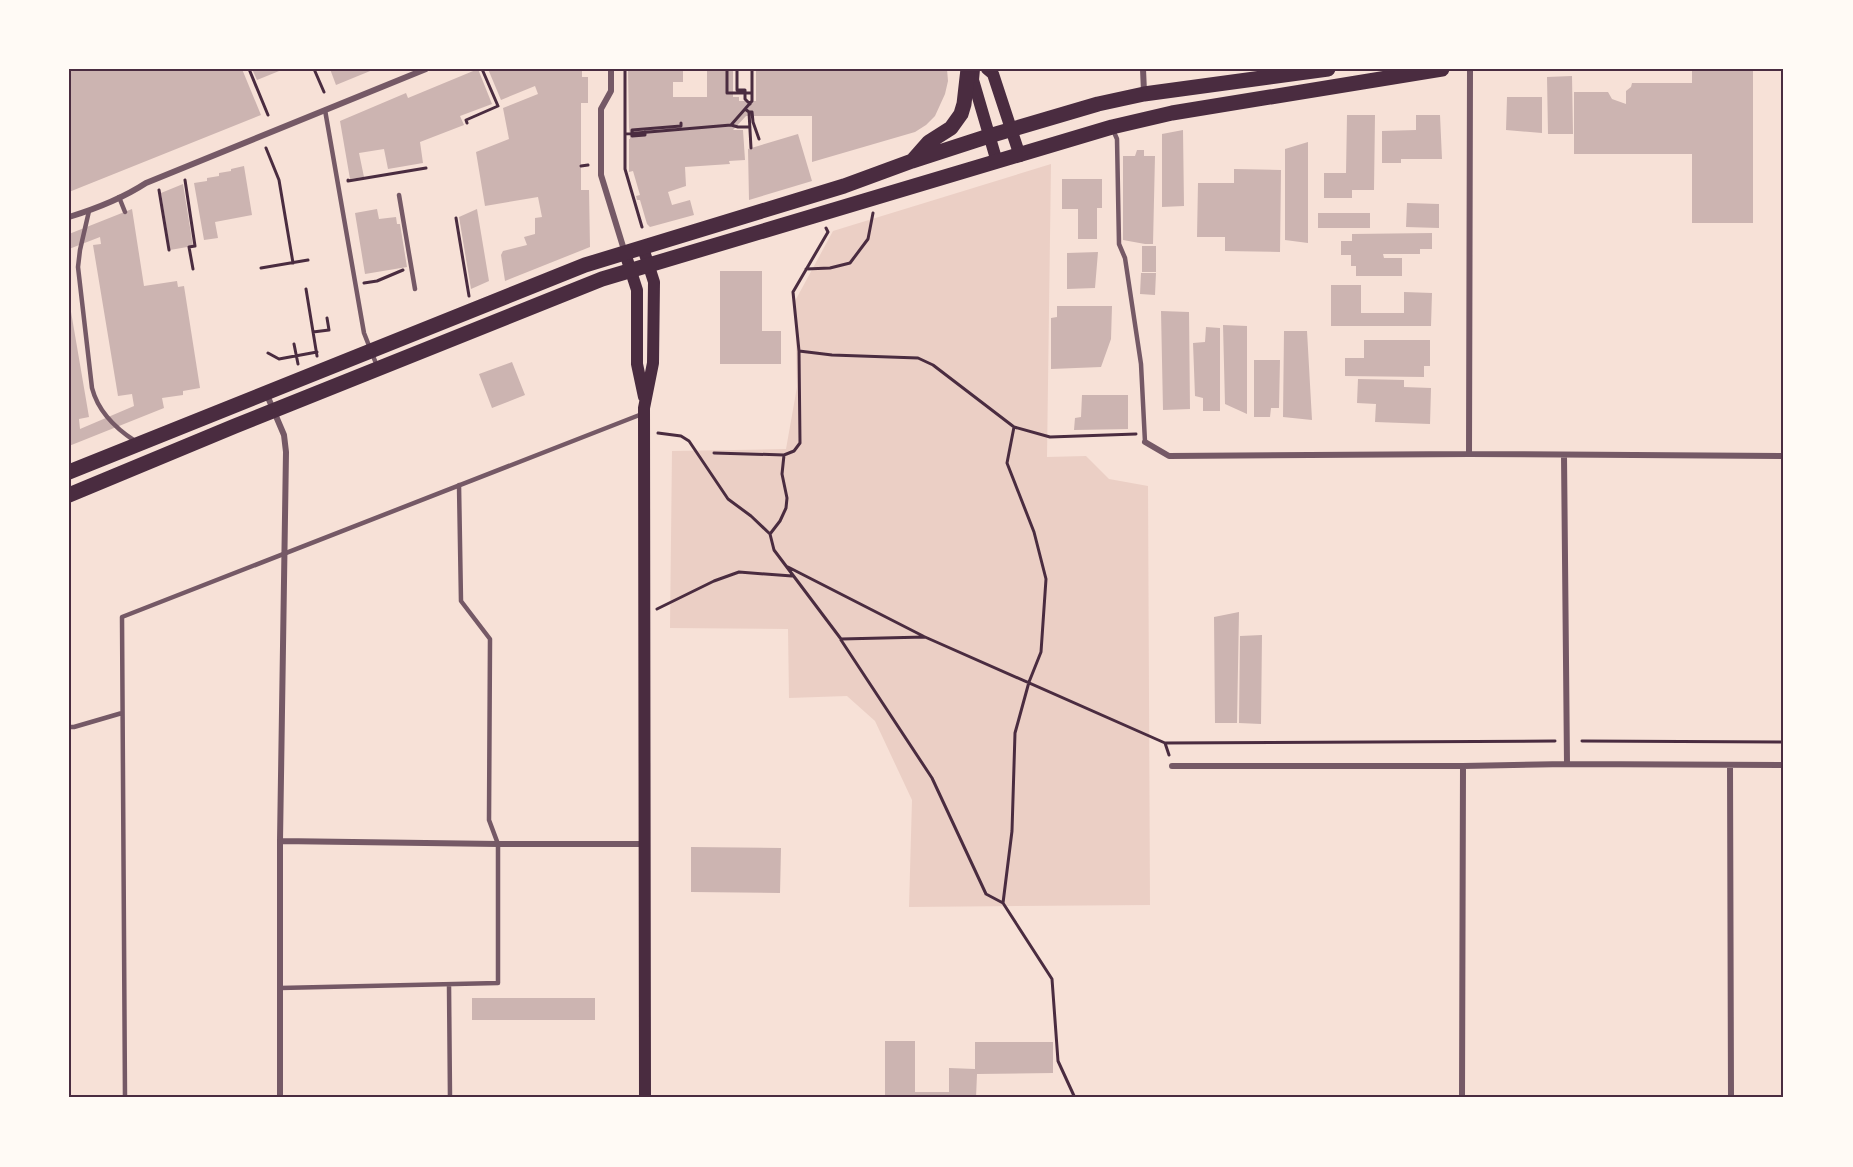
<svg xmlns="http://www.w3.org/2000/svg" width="1853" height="1167" font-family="Mulish,sans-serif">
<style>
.green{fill:#ebcfc5}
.building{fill:#ccb4b1}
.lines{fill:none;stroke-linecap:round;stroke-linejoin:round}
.path{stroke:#4a2c40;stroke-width:3}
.service{stroke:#755966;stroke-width:4.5}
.minor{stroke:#755966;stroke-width:6}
.secondary{stroke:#4a2c40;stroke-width:12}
.trunk{stroke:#4a2c40;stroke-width:15}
.neatline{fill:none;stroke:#4a2c40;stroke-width:2}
</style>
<rect width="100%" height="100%" fill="#f7e1d7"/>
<path class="green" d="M1051,164L1047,457L1086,456L1109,479L1148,486L1150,905L909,907L912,800L875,721L847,696L789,698L788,629L670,628L672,451L786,449L797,387L795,301L833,231Z"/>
<path class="building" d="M69,69H242L261,115L69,192Z
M252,69H284L257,80Z
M330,69H375L336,85Z
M478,69L492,104L460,116L464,125L420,142L423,163L388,169L384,149L359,153L364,177L350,179L340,121L406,93L408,98Z
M488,69H582V77H588V103H581V190H589L590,247L505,281L501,255L503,251L527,245L524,237L535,234V218L542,217L538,197L485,206L476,152L509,139L503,108L538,94L535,86L501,100Z
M628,69H683V82H673V97H707V69H733V97H739V101H756V69H947L948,81L945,94L935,116L926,125L915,132L812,162V116H746L733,130H743L745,160L729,161L730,164L685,167L686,186L668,192L672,205L690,200L694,215L650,227L647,224L640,200H637L636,196L640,195L633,171L629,172V139H630L629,127Z
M1692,71H1753V223H1692V154H1574V92H1608L1612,99L1626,104V91L1631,87L1632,83H1692Z
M1572,76L1573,134H1548L1547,77Z
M1507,97H1542V133L1506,130Z
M1347,115H1375L1374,190H1352V198H1324V173H1346Z
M1416,115H1440L1442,159H1401V163H1382V131L1416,130Z
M1183,130L1184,206L1162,207V134Z
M798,134L812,181L749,200L748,149Z
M1308,142V243L1285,240V149Z
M1137,150H1144V156H1155L1153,244H1145L1123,240V156H1135Z
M244,166L252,215L215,222L218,238L204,240L194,183L207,181V178L219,176V173L231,171V169Z
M1234,169L1281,170L1280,252L1225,251V237H1197L1198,183H1234Z
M1062,179H1102V208H1097V239H1078V209H1062Z
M183,184L193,246L170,250L161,193Z
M1407,203L1439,204V228L1406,227Z
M132,209L144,286L177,281L178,287L184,286L200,388L183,391V395L162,398L164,408L69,446V300L89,417L79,419L80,429L134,406L132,394L118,396L93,245L101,244L100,237L69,249V234Z
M377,209L379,219L396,217L397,224H400L407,267L365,274L355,213Z
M477,209L489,281L471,289L459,217Z
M1318,213H1370V228H1318Z
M1432,233V249H1420V254H1383L1384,258H1402V276H1356V266H1351V255H1341V241H1352V234Z
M1142,246H1156V272H1142Z
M1098,252L1095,288L1067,289V253Z
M720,271H762V331H781V364H720Z
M1141,273H1156L1155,295L1140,294Z
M1331,285H1361V313H1404V292L1432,293L1431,326H1331Z
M1057,306H1112L1111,339L1101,367L1051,369V318L1057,317Z
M1161,311L1189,312L1190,409L1163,410Z
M1223,325L1247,326V414L1225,404Z
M1206,327L1220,328V411H1203V398L1195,396L1193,343L1205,342Z
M1284,331H1307L1312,420L1283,417Z
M1364,340H1430V366H1424V377L1345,376V358H1364Z
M1254,360H1280L1279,408H1271L1270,417H1254Z
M512,362L525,395L492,408L479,374Z
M1358,379L1404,380V387L1431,388L1430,424L1375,422L1376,404L1357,403Z
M1082,395H1128V429L1074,430L1075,418L1081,417Z
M1239,612L1237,723H1215L1214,617Z
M1262,635L1261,724L1239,723L1240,636Z
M691,847L781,848L780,893L691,892Z
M472,998H595V1020H472Z
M885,1041H915V1092H949V1068L975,1069V1042H1053V1073L977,1074L976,1098H885Z"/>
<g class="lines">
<path class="path" d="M249,69L268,115
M314,69L324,92
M625,69V169L642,227
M727,69V93H752
M737,69V90H745V99L750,104
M745,109L749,112H752L753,122L759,139
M749,112L751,148
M467,123L466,120L498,106L482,69
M731,125L738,127H750
M645,132V135L632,136V130L681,126V123
M625,134L731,125L752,101V69
M266,148L279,180L293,263
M581,166L588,165
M185,180L195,246L189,247L193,269
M348,180V181L426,168
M159,190L169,250
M456,218L469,296
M261,268L308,260
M806,269L830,268L850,263L868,239L873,213
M364,283L377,281L403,270
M306,289L317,356
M313,332L329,330L327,318
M294,344L298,364
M799,351L832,355L918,358L933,365L1014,427L1050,437L1136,434
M268,353L279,359L317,352
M658,433L681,436L689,441L728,499L751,516L770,534L774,550L841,639L925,637L1165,743L1555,741
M714,453L784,455L794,451L800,443L799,351L793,292L828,232L826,228
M770,534L780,521L786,508L787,498L782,474L784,455
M788,567L923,636
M657,609L714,581L739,572L792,576
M841,640L932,778L986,894L1003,903L1052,979L1058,1061L1075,1098
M1582,741L1784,742
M1165,743L1169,755
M1003,903L1012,831L1015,733L1029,682L1041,652L1046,579L1034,532L1007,463L1014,427"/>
<path class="service" d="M325,110L364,333L377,366
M1113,130L1117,139L1119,244L1125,258L1141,364L1145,442
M399,195L415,289
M119,197L125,212
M89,211L80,250L78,267L92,388C98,411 115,428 135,441
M69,727H74L122,713
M449,985L450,1098
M280,988L498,983V844L489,820L490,639L461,601L459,485
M125,1098L122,617L642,414"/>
<path class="minor" d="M611,69V91L601,109V175L625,253
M1143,69L1144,92
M69,217C95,209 123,198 146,183L426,69
M267,395L284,435L286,452L280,841V1098
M1145,442L1169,456L1469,454L1784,456
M1469,454L1470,69
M1564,455L1567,764
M1730,765L1731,1098
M1172,766H1463L1567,764L1784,765
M280,841L498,844H644
M1462,1098L1463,766"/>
<path class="secondary" d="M974,69L973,80L997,162
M987,69L993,74L1020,156
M643,248L654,282L653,363L644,408L645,1098
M625,253L637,290V364L644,397"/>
<path class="trunk" d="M914,159L929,142L951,128L961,114L964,104L968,69
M69,472L585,265L844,186L912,161L989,136L1098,104L1144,94L1328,69
M69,495L235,426L602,279L1112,127L1172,113L1442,69"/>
</g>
<rect width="1853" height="1167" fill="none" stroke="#fffaf5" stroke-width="141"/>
<rect x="70" y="70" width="1712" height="1026" class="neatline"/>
</svg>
